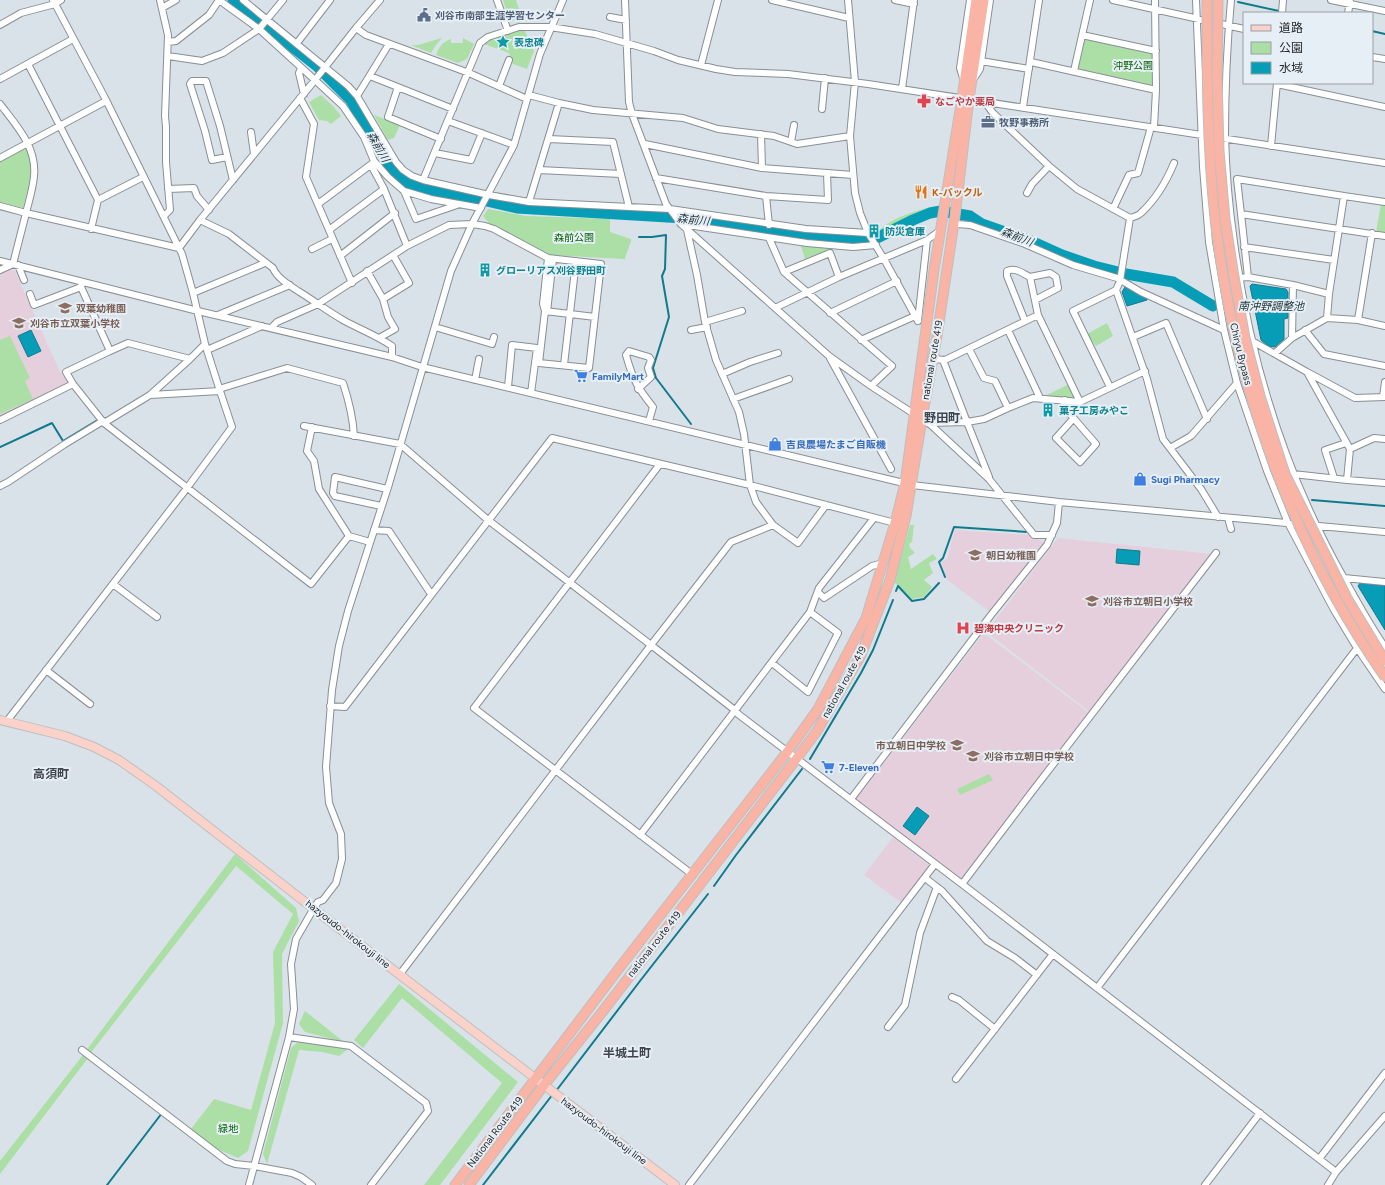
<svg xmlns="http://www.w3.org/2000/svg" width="1385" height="1185" font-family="Figtree,'Noto Sans JP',sans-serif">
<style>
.education{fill:#e6cfdc}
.green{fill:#abdfa6}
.water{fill:#079db7;stroke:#107a8d}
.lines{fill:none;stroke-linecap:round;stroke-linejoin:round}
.stream{stroke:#107a8d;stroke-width:2}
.river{stroke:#079db7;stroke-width:11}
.minor-casing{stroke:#888f95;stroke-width:8}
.major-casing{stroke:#bebfbf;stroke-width:10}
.highway-casing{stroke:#bebfbf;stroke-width:11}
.minor{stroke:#fff;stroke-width:6}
.major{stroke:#fbd2ca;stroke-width:8}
.highway{stroke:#f9b4a6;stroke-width:9}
.highway-bridge-casing{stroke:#bebfbf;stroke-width:11;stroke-linecap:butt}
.highway-bridge{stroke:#f9b4a6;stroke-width:9}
.labels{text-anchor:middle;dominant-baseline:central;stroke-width:4;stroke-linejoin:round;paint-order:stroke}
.service-label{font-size:10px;font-weight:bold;fill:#4e5e75;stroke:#e7eff6;text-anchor:start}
.culture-label{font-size:10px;font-weight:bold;fill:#0d838f;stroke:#e7eff6;text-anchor:start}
.park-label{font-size:10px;fill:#096308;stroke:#e7eff6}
.health-label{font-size:10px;font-weight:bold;fill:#be3a42;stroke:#e7eff6;text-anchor:start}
.food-label{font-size:10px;font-weight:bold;fill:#c56008;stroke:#e7eff6;text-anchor:start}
.education-label{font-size:10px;font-weight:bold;fill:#785e54;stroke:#e7eff6;text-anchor:start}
.street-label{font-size:10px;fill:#26292b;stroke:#e7eff6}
.shop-label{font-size:10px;font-weight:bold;fill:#366cbe;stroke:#e7eff6;text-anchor:start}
.water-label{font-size:11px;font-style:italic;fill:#1e3439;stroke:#e7eff6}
.quarter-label{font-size:12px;font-weight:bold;fill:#3f454b;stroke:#e7eff6}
</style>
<rect width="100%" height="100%" fill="#dae2e9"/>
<path class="education" d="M10,269L15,271L60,372L68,382L69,386L0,416V274Z
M955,530L1031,535L1046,544L990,612L946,579L941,562L947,559Z
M1058,538L1212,554L1090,712L986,632Z
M984,633L1089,713L961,880L856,799Z
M893,837L930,866L902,903L864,875Z"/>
<path class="green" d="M503,0H516L523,21L517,23L516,19L510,22Z
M524,29L534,51L527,69L513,64L509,53L484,44L490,40Z
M442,38L436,45L431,53L411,45H418Z
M463,38L474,44L467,59L458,63L436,55C439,47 442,42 451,39V43H463Z
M1087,39L1151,53L1153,56V83L1151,85L1079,69L1078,67L1084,41Z
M321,95L334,107L341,116L331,124L327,121L319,120L309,102Z
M374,115L400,125L394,138L388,140Z
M27,147L31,162V176L23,208L0,202V161Z
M1381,204L1385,205V234L1376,232Z
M935,206L932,212L913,219L880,236L876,234C888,218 916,211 935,206Z
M488,209L526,216L610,219V232L631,239V241L624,261V259L550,255L502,231L489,223L483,216Z
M800,243L828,246V250L805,259Z
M1107,323L1113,336L1096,346L1087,334Z
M10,336L30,378L25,381L33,399L0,414V340Z
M1071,383L1078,397L1075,399L1045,396Z
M910,525H914L912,542L909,544L910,548L915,553L908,557L911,569L933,554L937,559L929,563L933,573L924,580L932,587L924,597L912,599L894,582Z
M989,774L993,780L960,795L957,789Z
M235,854L296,908L299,921L282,954L283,1023L248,1151L238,1158L215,1148L191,1129L214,1099L251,1110L275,1023L273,952L293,914L236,866L89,1055L85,1052Z
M399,984L518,1082L440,1185H424L502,1083L402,998L363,1048L354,1040Z
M305,1011L344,1042L305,1032L299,1024Z
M298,1042L325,1044L348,1049L339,1056L322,1052L299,1050L267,1164L263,1154L291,1048Z
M83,1055L88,1058L0,1174V1161Z"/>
<path class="water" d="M1252,284L1286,289L1288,292V318L1284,319V339L1275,347L1268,346L1261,340L1250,286Z
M1125,287L1147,298V300L1127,306L1122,292Z
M31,330L41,351L28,357L18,336Z
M1117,549L1140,551L1139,565L1116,563Z
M1360,583L1385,585V630L1358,586Z
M917,807L929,816L915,835L903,826Z"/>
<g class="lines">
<path class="stream" d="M1238,2L1279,11
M1286,13H1288
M1372,31L1385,34
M639,237H652L666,235L665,269L662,276L669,317L653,368L656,378L691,424
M0,447L52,423L63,441L96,421
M1312,500L1385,506
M945,577L939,562L943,558L954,527L1028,532
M896,591L898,586L912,601L924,599L939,583
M810,759L861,673L873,650L893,600
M714,886L736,855L802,769
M556,1091L640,981L708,894
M107,1185L162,1113
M483,1185L553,1094"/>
<path class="river" d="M233,0L318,67L351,100L369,133L378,144L390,168L396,175L405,182L450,195L478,199L517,208L684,218L807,237L854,241H864L875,239L913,220L930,213L941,211L970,216L982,224L1031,241L1062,255L1094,266L1126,274L1173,282L1213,306"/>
<g class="minor-casing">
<path id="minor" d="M53,0L105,98L179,248L200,220L315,80L259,29L219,0
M160,0L168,35L165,116L166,127V162L170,210L164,216
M243,0L348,86L357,96L396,162L403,170L412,176L423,180L489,195L529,202L670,209L806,229L868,233
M497,0L508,31
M625,0L629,102L632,114L666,204L681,224L829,356L871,386L914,414
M772,0L849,18
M848,0L855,82L850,136L855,193L860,213L868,233L884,259L918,321
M895,0L914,4
M1113,0L1244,29
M1196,0L1203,167L1209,242L1224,330L1237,383L1267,471L1288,523L1334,610L1357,648L1385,689
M1231,0C1227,45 1225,91 1225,136C1226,171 1229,207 1234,242C1250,361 1285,475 1345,580C1358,603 1370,626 1385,647
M1331,0L1385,11
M162,8L176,0
M1282,13L1283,0
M1348,13L1350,2
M610,17L626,20
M0,25L21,13L55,4L61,0
M356,28L380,0
M1082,35L1156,51
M168,42L176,41L209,15L219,0
M297,43L330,0
M168,56L202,61L223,53L259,29L283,0
M1372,57L1385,59
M981,61L1029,69
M1031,62L1156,90
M28,64L98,200L91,229
M701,65L718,0
M301,68L299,73L304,94
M1074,71L1090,0
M370,76L453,109
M963,78L960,68L970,0
M974,78L980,69L990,0
M0,79L73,39
M1277,84L1385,107
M499,86L509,60
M398,87L388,117L441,139
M902,89L914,0
M529,95L559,103L593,110L683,118L718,129L774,136L797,144L850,136
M357,96L389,44
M300,98L314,124L306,177L352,283
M984,101L993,113L1049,166L1077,189L1130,218L1120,281L1116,290L1147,379L1163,439L1201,489L1218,517
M0,104C16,125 37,147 34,176C33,188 29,201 26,213L0,206
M1023,107L1039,0
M822,109L825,78
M448,121L514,145
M1154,127L1156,90L1155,0
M251,132L254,154
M761,134L762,168
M549,139L613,142L629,207
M791,142L794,125
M645,144L762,168L853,175
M1271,146L1277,83
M435,153L471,160L482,133
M227,157L212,160L205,131L190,84L192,81H206L220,126L233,180
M0,158L106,101
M371,165L384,189L407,246
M539,170L621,174
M656,178L766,196L828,200L827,173
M423,180L480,43L488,37L519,27H550L595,34L654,51L678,60L716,69L735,72L788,74L868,84L1385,163
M168,189L194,188L197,196L209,210
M404,191L416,219L457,205
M1027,193L1032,184L1049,166
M766,196L769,225
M98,200L143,177
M529,202L559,103
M318,204L373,163
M481,208L431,199L404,191L388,177L374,161L364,137L343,106L315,80L356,28L366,35L469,73L527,99
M1113,209L1129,175L1138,173L1151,127
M1241,214L1237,179L1344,196
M1130,218C1134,217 1139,215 1141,213C1155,200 1167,180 1174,163
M200,220L229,234L273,268C277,278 289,285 298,291C313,300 327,311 343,320C359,329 376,335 392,346V357
M681,224L807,243L853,247L876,245
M957,224L970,225L1025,244L1073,265L1117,278L1141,292L1224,330
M329,230L384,189
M687,230L697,275L705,322L716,360L739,412L744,434L750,485L756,502L773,525L731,542L651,645L736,711L738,714L962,884L1336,1172L1328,1185
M769,238L784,272L892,366L871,386
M1244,247L1334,260
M312,249L332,239
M340,256L395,213
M0,261L198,311L392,357L422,367L912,485L1059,502L1385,532
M18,265L24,280
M0,270L13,264L26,213L179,248L182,254L193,293L205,344L220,391
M367,271L383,299L388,317L395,329L379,338
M784,272L830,253L839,277
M1030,277L1050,273L1056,277L1058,288L1035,300
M1248,277L1241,214L1385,236
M1239,278L1248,277L1293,285L1329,294L1344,196L1385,202
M82,282L81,287L110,351L66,372L73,384L104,423L311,584L349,536L370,542
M193,293L265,263
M30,294L34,305L81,287
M1329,294L1327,318L1358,320L1385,326
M383,299L409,283L393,255
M775,308L839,277L927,240
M545,311L543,304L548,258
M547,312L553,259
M830,313L897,281
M218,315L290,285
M1358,320L1372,233
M918,321L927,240L941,230
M1025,321L1007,276V271C1015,267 1022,273 1030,277L1038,315L1080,402L1145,371
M705,322L742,311
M435,327L492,344L494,337
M271,328L277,322L318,304L407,246L449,225L472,224L485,226L494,229L548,258L601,264L589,368L539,363L545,311L595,317
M691,330L707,327
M1008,330L1040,398
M1305,330L1324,354L1385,366
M1133,337L1166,323L1207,419
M1292,338L1293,285
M861,340L915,316
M1252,341L1307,372L1350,449
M969,349L984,378L995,381L1008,408L1033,398L1080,402
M207,350L262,326
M110,351L128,343L190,359L150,395
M1275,353L1292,338L1327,318
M830,358L891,469
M190,359L205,344
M933,359L945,360L1038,315
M943,360L967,422L984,419L1008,408
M564,365L576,261
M1307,372L1355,398L1385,397
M722,374L750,362L778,353
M475,380L479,359
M508,387L512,345L537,348L531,393
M1110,387L1073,311L1116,290
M219,389L287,368L343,383C349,401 353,417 354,436
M638,389L651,377L648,368L651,360L649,357L629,351L626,355C633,380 637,387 653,407L649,421
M1383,397L1385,382
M733,399L789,379
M1065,400L1063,406L1096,444L1080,462L1056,438L1073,419
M0,420L73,384
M922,420L931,425L989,479L1034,535H1052
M928,423L967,422L989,477
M304,426L400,444L488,520L651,645L400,974
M312,427L307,451L314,461L319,489L349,536
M1170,448L1191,436L1237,383
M660,464L474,708L693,875
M1293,474L1347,480L1350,449L1374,438L1385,439
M1334,478L1325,450L1346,443
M1347,480L1385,483
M0,486L8,482L65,444L103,421
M381,506L335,496L333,493L335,477L387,489
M1228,518L1231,529
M773,525L798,543L826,505
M374,530L389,531L431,594
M1344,578L1385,582
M113,584L157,617
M818,592L824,598L872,566L883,563
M772,663L808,692L838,633L810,612
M46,670L90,704
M330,706L345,707L552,438L750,485L895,523
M7,721L187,488L232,427L220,391L150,395L104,423
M851,799L991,615L1047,545L1057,523L1059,502
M640,835L810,612L819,588L874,518
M925,878L942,891L987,941L1015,958L1037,975
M962,884L1031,793L1216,553
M1097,988L1358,647
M952,997L959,1000L995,1029
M888,1027L905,1005L920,933L937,887
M289,1037L351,1046L426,1103L428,1111L371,1185
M82,1050L227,1161L235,1164L254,1166L292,1173L301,1177L312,1185
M956,1079L1053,954
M1319,1159L1385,1073
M1336,1172L1385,1116
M249,1185L289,1037L294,1009L291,964L296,939L314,908L318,902L323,900L336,883L342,859L341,834L329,803L326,767L332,690L339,646L348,611L389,484L451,271L472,224L514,145L540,54L563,0
M689,1185L935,864
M1205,1185L1260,1113"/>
</g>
<g class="major-casing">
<path id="major" d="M0,720L65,736L94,747L119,760L156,786L332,923L675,1185"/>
</g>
<g class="highway-casing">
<path id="highway" d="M455,1185L620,967L788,751L818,709L866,618L895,523L905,483L934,270L962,98L976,0
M469,1185L544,1085L603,1011L797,758L817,731L861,655L890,580L906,516L923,413L937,336L955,216L969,99L984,0"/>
</g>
<use href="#minor" class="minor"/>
<use href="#major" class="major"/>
<use href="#highway" class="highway"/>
<g class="highway-bridge-casing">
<path id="highway-bridge" d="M1207,0C1207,73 1207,146 1215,218C1233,380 1291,543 1385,677
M1218,0L1217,77L1219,151L1225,219L1234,277L1245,338L1260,396L1285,474L1347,598L1385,661"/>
</g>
<use href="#highway-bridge" class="highway-bridge"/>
</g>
<defs>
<g id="civic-bare" transform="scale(1.08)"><path d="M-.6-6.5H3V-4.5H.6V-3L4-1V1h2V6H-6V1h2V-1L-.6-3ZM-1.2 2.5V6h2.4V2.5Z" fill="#5c6f8a" stroke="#e7eff6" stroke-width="2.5" paint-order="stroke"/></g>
<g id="sight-bare" transform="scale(1.08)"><path d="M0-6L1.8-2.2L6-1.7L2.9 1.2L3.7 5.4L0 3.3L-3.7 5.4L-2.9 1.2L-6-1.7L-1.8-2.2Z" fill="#0f9aa8" stroke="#e7eff6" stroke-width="2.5" paint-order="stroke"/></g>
<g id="pharmacy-bare" transform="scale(1.08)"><path d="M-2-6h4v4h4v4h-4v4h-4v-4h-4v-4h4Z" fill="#e0444e" stroke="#e7eff6" stroke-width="2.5" paint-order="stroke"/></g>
<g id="office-bare" transform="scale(1.08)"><path d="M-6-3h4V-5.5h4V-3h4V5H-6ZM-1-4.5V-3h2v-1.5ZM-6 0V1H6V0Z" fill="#5c6f8a" stroke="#e7eff6" stroke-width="2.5" paint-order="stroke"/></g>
<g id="restaurant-bare" transform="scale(1.08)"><path d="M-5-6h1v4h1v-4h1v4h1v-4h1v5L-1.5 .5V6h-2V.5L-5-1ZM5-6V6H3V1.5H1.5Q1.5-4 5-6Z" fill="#e8710a" stroke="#e7eff6" stroke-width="2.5" paint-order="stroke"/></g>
<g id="building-bare" transform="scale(1.08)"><path d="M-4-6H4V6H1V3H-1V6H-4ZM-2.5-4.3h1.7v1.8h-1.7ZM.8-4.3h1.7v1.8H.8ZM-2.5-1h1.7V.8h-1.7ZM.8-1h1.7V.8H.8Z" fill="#0f9aa8" stroke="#e7eff6" stroke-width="2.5" paint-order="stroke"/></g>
<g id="school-bare" transform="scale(1.08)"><path d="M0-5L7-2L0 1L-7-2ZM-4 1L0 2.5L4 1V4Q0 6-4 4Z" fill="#8d6e63" stroke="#e7eff6" stroke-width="2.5" paint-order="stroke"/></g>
<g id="supermarket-bare" transform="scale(1.08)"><path d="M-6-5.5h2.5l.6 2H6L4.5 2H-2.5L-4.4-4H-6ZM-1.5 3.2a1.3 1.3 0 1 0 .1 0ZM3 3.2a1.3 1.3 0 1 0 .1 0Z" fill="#3f7fe0" stroke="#e7eff6" stroke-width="2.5" paint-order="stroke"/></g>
<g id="shop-bare" transform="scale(1.08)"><path d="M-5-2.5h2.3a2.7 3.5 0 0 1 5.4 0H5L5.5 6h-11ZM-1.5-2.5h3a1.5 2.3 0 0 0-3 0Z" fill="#3f7fe0" stroke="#e7eff6" stroke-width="2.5" paint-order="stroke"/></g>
<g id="hospital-bare" transform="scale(1.08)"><path d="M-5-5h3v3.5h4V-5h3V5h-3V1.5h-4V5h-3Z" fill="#e0444e" stroke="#e7eff6" stroke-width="2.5" paint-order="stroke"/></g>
</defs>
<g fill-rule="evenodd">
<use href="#civic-bare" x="424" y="15"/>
<use href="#sight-bare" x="503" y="42"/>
<use href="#pharmacy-bare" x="924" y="101"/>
<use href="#office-bare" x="988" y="122"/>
<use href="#restaurant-bare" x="921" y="192"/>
<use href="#building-bare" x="874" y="231"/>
<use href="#building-bare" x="485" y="270"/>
<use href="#school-bare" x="65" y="308"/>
<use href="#school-bare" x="19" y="323"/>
<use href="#supermarket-bare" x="581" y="376"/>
<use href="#building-bare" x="1048" y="410"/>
<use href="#shop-bare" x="775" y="444"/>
<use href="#shop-bare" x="1140" y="479"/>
<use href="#school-bare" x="975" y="555"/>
<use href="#school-bare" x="1092" y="601"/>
<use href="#hospital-bare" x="963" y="628"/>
<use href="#school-bare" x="957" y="745"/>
<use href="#school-bare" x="973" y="756"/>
<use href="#supermarket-bare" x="828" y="767"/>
</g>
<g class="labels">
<g class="service-label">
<text x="435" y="15">刈谷市南部生涯学習センター</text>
<text x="999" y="122">牧野事務所</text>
</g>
<g class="culture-label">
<text x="514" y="42">表忠碑</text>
<text x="885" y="231">防災倉庫</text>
<text x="496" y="270">グローリアス刈谷野田町</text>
<text x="1059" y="410">菓子工房みやこ</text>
</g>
<g class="park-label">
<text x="1133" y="65">沖野公園</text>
<text x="574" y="237">森前公園</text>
<text x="228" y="1128">緑地</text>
</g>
<g class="health-label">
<text x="935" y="101">なごやか薬局</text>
<text x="974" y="628">碧海中央クリニック</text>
</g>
<g class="food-label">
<text x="932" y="192">K-パックル</text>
</g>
<g class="education-label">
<text x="76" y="308">双葉幼稚園</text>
<text x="30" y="323">刈谷市立双葉小学校</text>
<text x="986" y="555">朝日幼稚園</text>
<text x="1103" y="601">刈谷市立朝日小学校</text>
<text x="946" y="745" text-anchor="end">市立朝日中学校</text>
<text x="984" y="756">刈谷市立朝日中学校</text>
</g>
<g class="street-label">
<text transform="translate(1241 354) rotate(76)">Chiryu Bypass</text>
<text transform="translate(932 360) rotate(-80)">national route 419</text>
<text transform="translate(844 682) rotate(-61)">national route 419</text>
<text transform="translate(348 934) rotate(38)">hazyoudo-hirokouji line</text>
<text transform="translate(654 944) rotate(-52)">national route 419</text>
<text transform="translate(604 1131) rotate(37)">hazyoudo-hirokouji line</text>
<text transform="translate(495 1132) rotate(-53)">National Route 419</text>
</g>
<g class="shop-label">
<text x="592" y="376">FamilyMart</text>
<text x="786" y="444">吉良農場たまご自販機</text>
<text x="1151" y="479">Sugi Pharmacy</text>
<text x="839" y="767">7-Eleven</text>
</g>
<g class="water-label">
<text transform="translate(378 147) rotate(60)">森前川</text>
<text transform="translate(693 220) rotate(6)">森前川</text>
<text transform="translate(1017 237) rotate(21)">森前川</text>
<text x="1271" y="306">南沖野調整池</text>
</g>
<g class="quarter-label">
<text x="942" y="418">野田町</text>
<text x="51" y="774">高須町</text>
<text x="627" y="1053">半城土町</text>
</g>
</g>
<rect x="1243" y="12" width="130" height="72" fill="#e7eff6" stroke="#9aa0a5"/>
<rect x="1251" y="25" width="20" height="6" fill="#fbd2ca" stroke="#9aa0a5"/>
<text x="1279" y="32" font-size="12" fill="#26292b">道路</text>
<rect x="1251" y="42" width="20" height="12" fill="#abdfa6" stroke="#9aa0a5"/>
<text x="1279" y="52" font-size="12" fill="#26292b">公園</text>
<rect x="1251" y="62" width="20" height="12" fill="#079db7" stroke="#9aa0a5"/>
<text x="1279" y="72" font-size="12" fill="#26292b">水域</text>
</svg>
